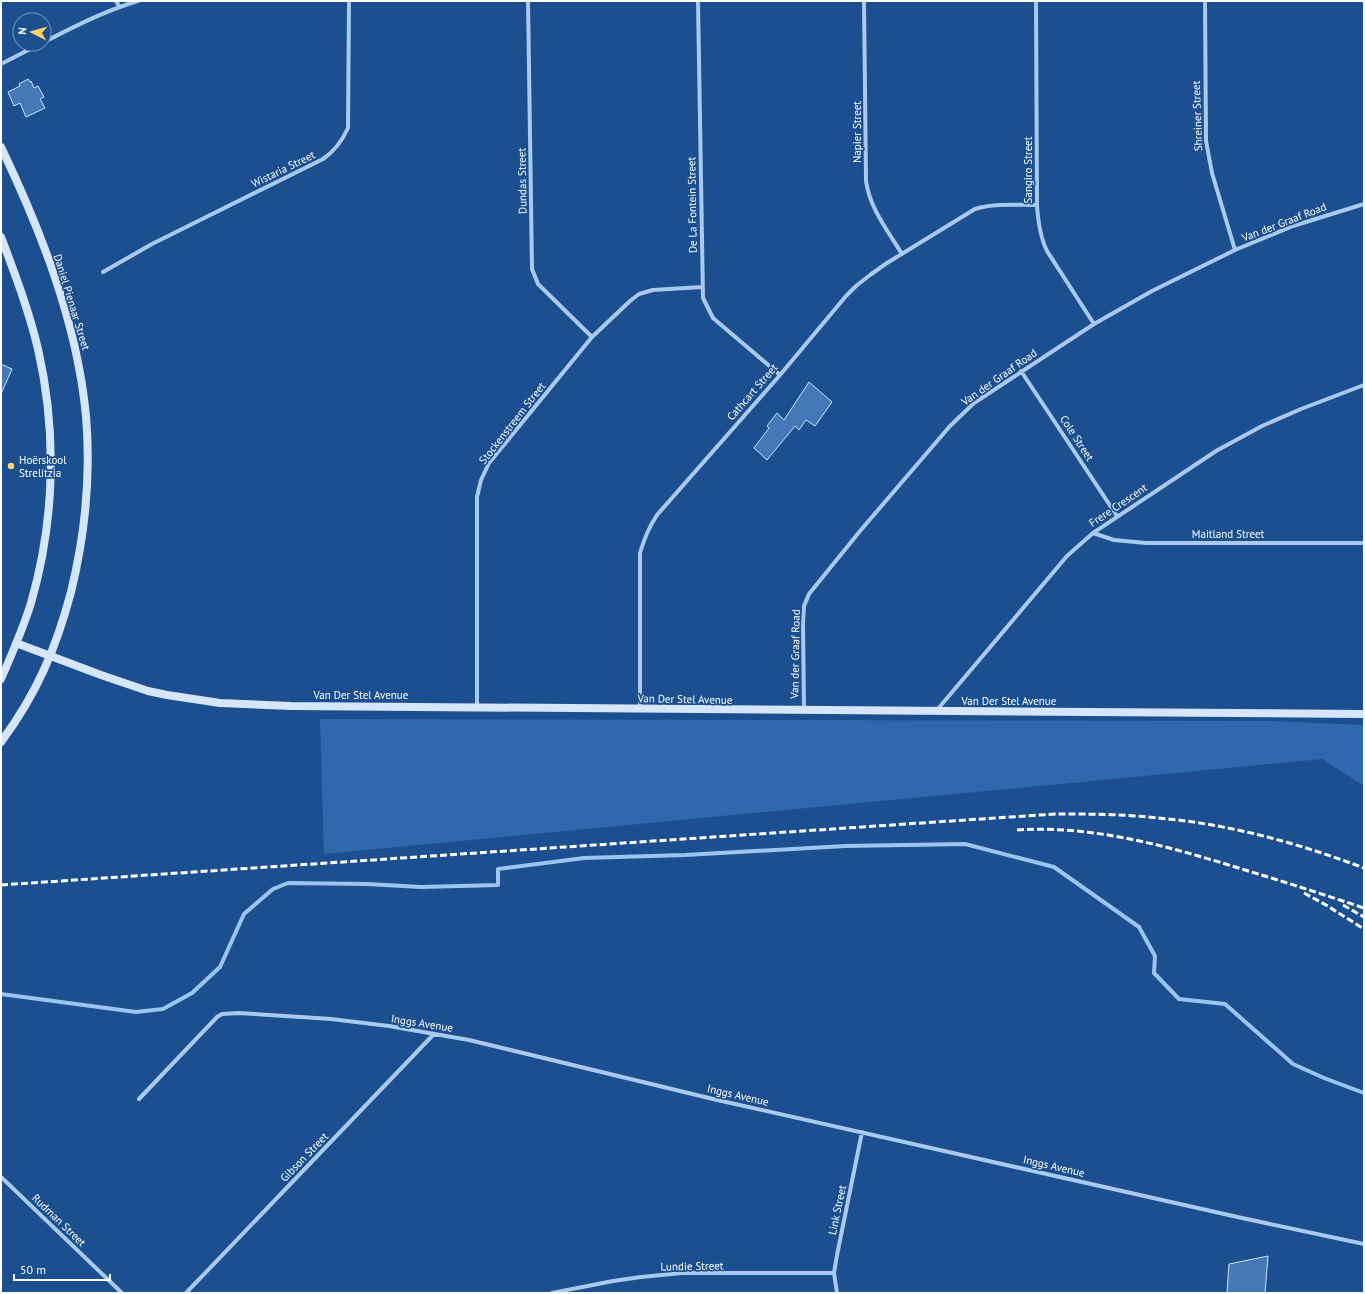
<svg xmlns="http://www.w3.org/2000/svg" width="1365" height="1294" font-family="'PT Sans',sans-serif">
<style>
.green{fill:#2e69ad}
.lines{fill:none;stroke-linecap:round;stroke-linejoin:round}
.stream{stroke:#9cc4f0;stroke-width:4}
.building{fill:#4478b7;stroke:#cfe3fa}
.street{stroke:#a9c9ee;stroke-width:4}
.secondary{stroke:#d6e6fa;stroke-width:8}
.rail{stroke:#fff;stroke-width:3;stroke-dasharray:7 3;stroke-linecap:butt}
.poi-dot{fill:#ffd166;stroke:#1b4f8f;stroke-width:1.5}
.labels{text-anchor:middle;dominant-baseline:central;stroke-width:3.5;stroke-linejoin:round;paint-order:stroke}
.street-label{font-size:11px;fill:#fff;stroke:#1b4f8f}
.poi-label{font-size:11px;fill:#fff;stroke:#1b4f8f;text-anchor:start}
</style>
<rect width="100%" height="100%" fill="#1b4f8f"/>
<path class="green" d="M320,719L1269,721L1364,725V786L1322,759L324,854Z"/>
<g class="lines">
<path class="stream" d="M1,994L136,1012L163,1009L192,993L220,967L244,914L273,889L288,883L367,884L421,887L498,885V869L584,858L685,855L845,846L965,844L1054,867L1139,927L1155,956L1154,973L1179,999L1225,1004L1293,1064L1324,1078L1364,1093"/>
</g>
<path class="building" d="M28,79L30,82L31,81L34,88L38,86L44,97L40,99L45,108L26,117L20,103L14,106L8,92L20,86L19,84Z
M1,364L12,369L1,394Z
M809,382L832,402L815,426L806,420L799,430L795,426L767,460L754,448L769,428L767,426L777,413L784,420Z
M1268,1256L1265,1293H1227L1229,1264Z"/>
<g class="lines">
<path class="street" d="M116,1L119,6
M528,1L532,269L538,284L592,337
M698,1L703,298L713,318L780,375
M864,1L866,181C870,209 888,231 902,254
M1036,1L1037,205C1038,221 1040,237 1047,251L1094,324
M1205,1L1206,141L1212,173L1235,250
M44,42C76,26 104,11 138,1
M1,64L40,44
M103,272L152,244L323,159C335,151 342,141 348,128L349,1
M1021,371L1117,516
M1093,533L1114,540L1146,543H1364
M477,707V497L481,480L489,463L592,337L630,301L639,294L653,290L702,287
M640,709V553C644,539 649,527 657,515L780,375L846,296L856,286L870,275L887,263L975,209C995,203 1017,205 1037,205
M804,710L803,624L804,606L809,594L860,531L950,426L974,403L1094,324L1152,291L1235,250L1293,226L1364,204
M937,710L1067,556L1093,533L1216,451L1262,426L1301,409L1364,385
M139,1099L217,1017L222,1014L239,1013L331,1019L389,1026L469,1040L713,1099L1242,1218L1364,1244
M1,1177L122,1293
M186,1293L434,1034
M552,1293L613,1281L641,1277L682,1273H834
M837,1293L834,1273L837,1255L862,1132"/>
<path class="secondary" d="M1,147C41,231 77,322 86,416C91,475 85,535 71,592C56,649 36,695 1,742
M1,237C15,274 29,311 38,349C57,432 55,520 31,603C23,629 12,654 1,679
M16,643L101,675L148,691L167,695L220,703L291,706L1364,714"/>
<path class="rail" d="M1017,830C1095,825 1171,847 1245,870C1285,882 1325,895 1364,908
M1,885L1055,814C1089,814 1124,814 1158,818C1229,824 1298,843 1364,868
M1304,893L1326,905L1364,929
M1343,905L1364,917"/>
</g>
<circle class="poi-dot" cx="11" cy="466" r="4"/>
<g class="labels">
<g class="street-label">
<text transform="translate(1197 116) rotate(-92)">Shreiner Street</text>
<text transform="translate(857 132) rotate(-90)">Napier Street</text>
<text transform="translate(283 169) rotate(-26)">Wistaria Street</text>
<text transform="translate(1028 170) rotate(-90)">Sangiro Street</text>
<text transform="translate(522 181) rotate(-91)">Dundas Street</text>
<text transform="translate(692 205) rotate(-91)">De La Fontein Street</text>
<text transform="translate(1284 222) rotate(-21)">Van der Graaf Road</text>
<text transform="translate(72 302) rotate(73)">Daniel Pienaar Street</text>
<text transform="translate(999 377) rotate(-35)">Van der Graaf Road</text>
<text transform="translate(752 392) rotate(-49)">Cathcart Street</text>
<text transform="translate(512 423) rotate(-52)">Stockenstreem Street</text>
<text transform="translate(1077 438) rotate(57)">Cole Street</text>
<text transform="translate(1118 505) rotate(-34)">Frere Crescent</text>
<text x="1228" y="534">Maitland Street</text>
<text transform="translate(795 654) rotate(-89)">Van der Graaf Road</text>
<text x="361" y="695">Van Der Stel Avenue</text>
<text transform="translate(685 699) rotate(1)">Van Der Stel Avenue</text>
<text x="1009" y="701">Van Der Stel Avenue</text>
<text transform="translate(422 1023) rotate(9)">Inggs Avenue</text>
<text transform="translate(738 1095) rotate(13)">Inggs Avenue</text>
<text transform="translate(304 1157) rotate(-46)">Gibson Street</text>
<text transform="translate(1054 1166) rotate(13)">Inggs Avenue</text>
<text transform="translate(837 1210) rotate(-78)">Link Street</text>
<text transform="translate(59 1220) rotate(44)">Rudman Street</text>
<text transform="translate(692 1266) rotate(-1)">Lundie Street</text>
</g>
<g class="poi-label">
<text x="19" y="460">Hoërskool<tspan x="19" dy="13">Strelitzia</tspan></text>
</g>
</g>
<rect width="1365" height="1294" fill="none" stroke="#ffffff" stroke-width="4"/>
<g transform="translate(32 32) rotate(276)"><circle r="19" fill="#1b4f8f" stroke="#7695bc"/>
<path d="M0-3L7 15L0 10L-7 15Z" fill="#ffd166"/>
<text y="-6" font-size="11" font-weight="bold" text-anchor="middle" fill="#ffffff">N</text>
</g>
<path d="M14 1274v6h96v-6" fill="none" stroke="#ffffff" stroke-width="2"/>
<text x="20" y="1274" font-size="12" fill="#ffffff" stroke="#1b4f8f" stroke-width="3" paint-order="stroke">50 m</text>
</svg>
